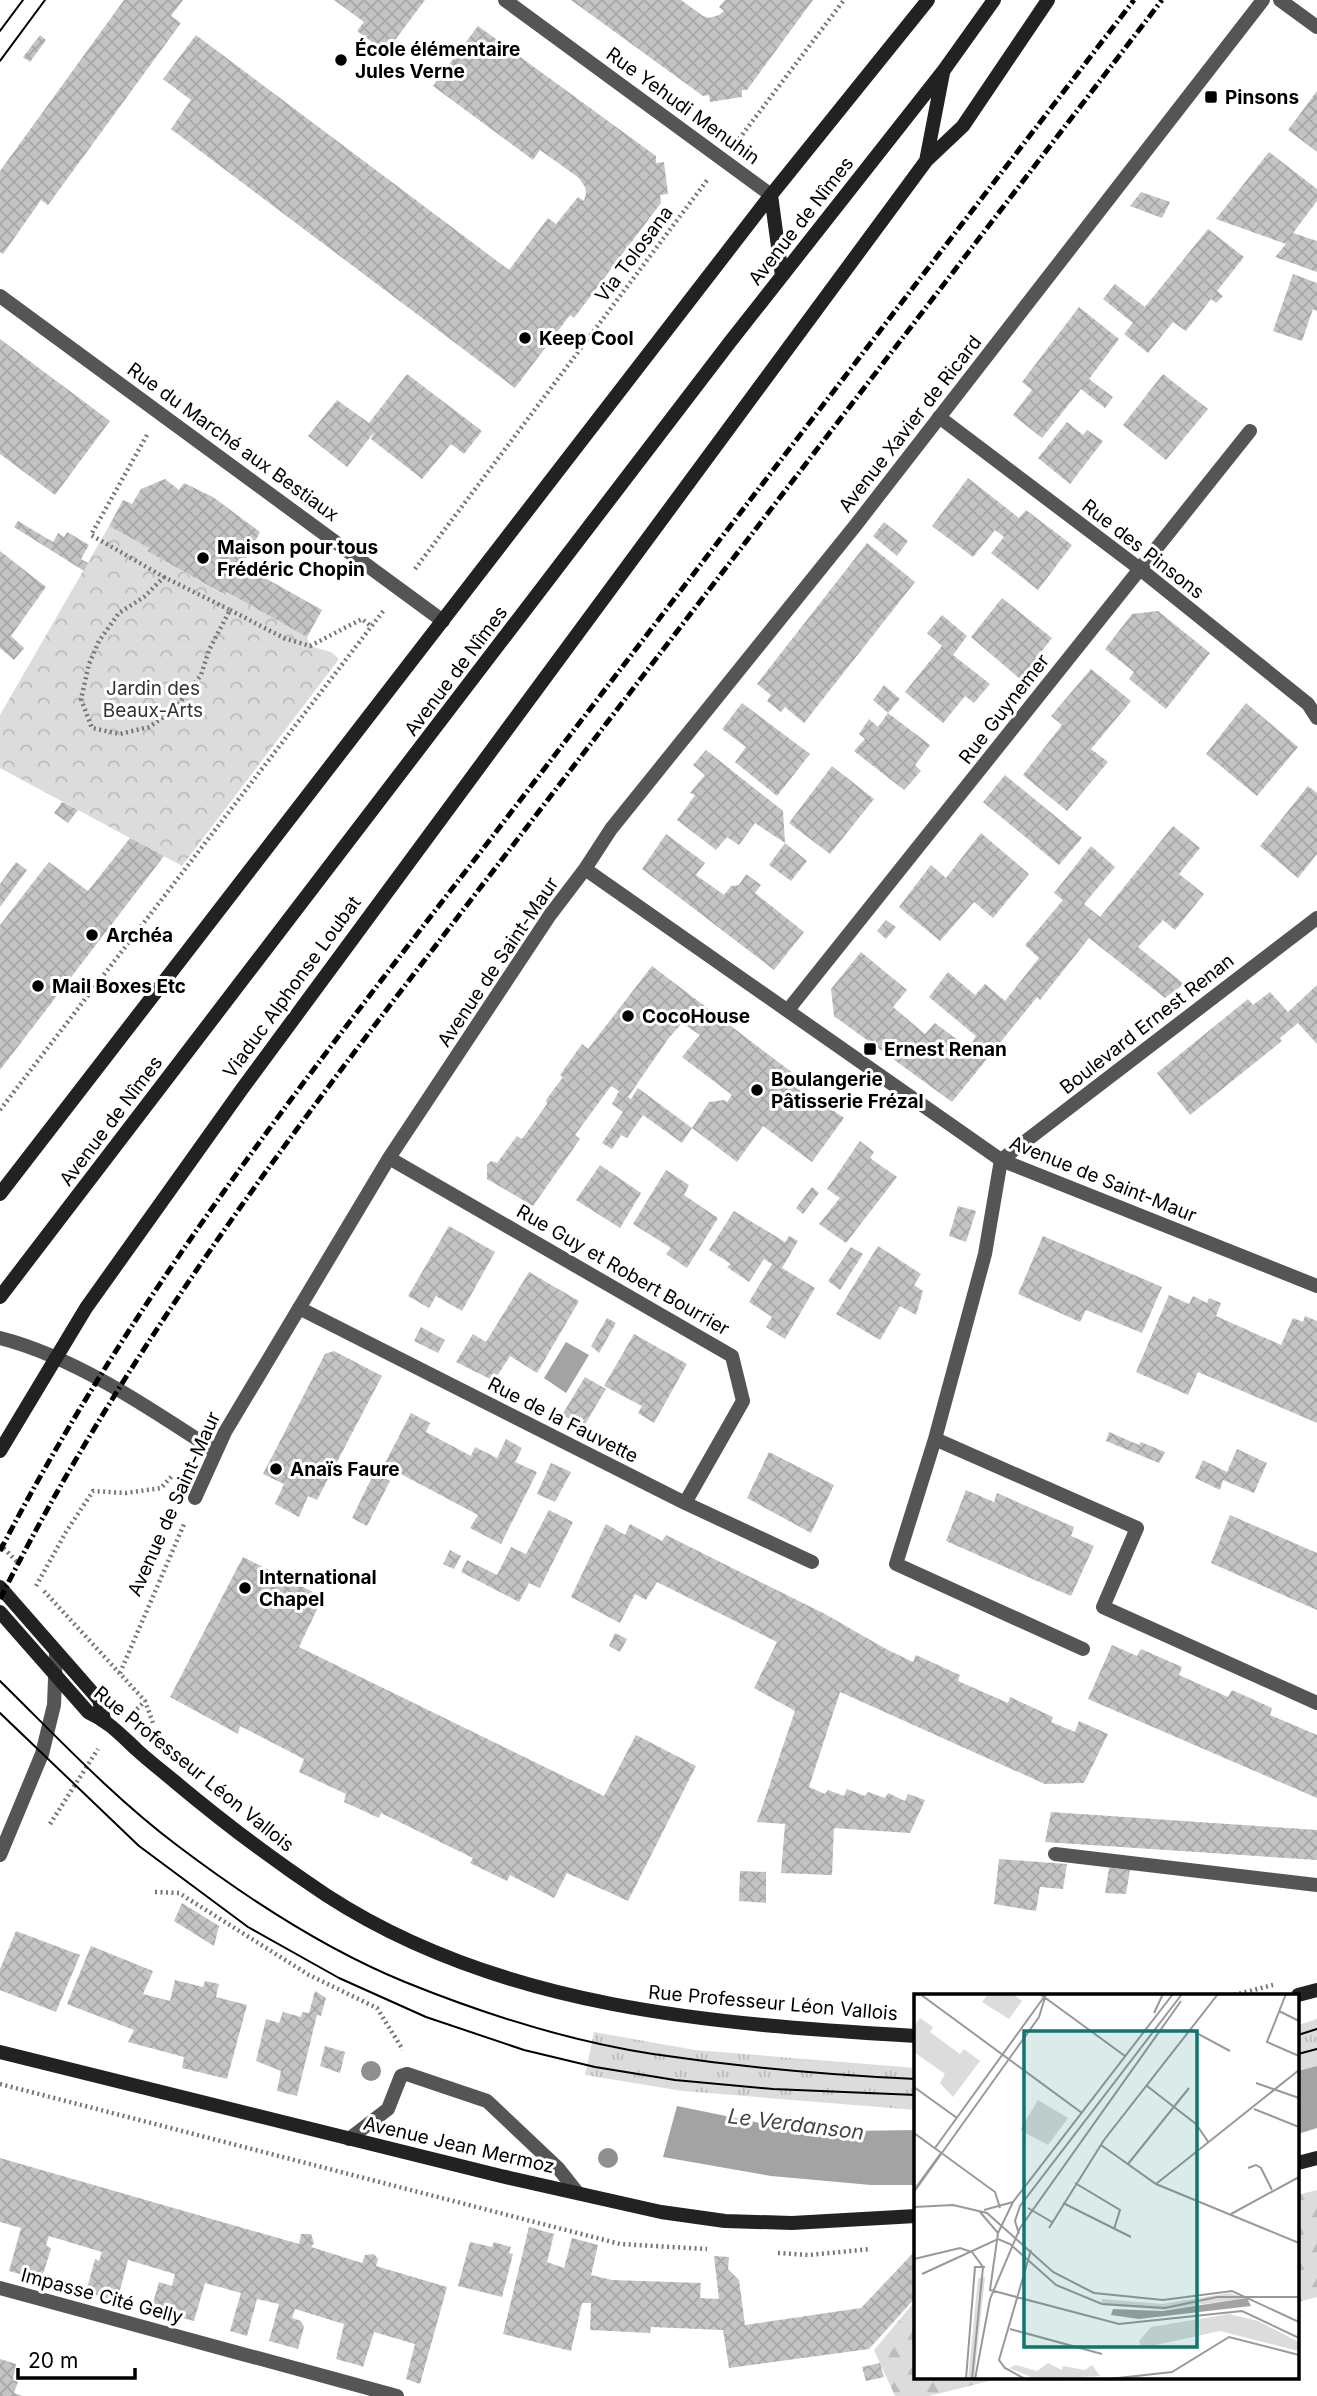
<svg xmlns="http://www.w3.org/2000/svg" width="1317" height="2396" font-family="Inter,sans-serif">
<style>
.grass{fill:url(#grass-tufts)}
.forest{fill:url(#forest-firs)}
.park{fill:url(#park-crowns)}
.water{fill:#a3a3a3}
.building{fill:url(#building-cross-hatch)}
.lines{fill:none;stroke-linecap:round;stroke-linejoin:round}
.path{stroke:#777;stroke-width:4.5;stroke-dasharray:2 3.5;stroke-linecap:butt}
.lane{stroke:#555;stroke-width:14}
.street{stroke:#555;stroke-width:14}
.secondary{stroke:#222;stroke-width:14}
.tram{stroke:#000;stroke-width:2}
.rail{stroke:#000;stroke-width:5;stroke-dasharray:10 3.5 2 3.5;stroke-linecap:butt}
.tree{fill:#8f8f8f}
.poi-dot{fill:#000;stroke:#fff;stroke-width:2.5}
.labels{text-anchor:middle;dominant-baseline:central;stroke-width:6;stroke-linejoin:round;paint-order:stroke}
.poi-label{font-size:19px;font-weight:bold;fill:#000;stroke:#fff;text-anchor:start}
.street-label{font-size:19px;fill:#000;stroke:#fff}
.park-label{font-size:19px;fill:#333;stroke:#fff}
.water-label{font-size:21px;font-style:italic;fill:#444;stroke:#fff}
.inset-road{fill:none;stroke:#999;stroke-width:2}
.view{fill:#0f766e;fill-opacity:0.15;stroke:#0f766e;stroke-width:3.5}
.inset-edge{fill:none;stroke:#000;stroke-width:3.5}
</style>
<defs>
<pattern id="grass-tufts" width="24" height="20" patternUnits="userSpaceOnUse" patternTransform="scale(1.75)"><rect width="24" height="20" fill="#dcdcdc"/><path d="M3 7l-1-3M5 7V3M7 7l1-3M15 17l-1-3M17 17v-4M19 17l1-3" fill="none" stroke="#bbb"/></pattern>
<pattern id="forest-firs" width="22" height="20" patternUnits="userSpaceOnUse" patternTransform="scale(1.75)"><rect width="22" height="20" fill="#dcdcdc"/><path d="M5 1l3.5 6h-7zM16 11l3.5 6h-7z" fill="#bbb"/></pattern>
<pattern id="park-crowns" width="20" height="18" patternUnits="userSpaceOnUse" patternTransform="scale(1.75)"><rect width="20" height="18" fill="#dcdcdc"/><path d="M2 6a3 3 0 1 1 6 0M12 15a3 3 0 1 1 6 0" fill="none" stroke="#bbb"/></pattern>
<pattern id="building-cross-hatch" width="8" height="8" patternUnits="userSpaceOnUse" patternTransform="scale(1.75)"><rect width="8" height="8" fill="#c4c4c4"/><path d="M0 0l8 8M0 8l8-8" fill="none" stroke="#a7a7a7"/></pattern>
</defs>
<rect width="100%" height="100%" fill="#fff"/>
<path class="grass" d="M1317,2019V2066L1298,2071V2025Z
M594,2032L695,2050L916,2068V2110L683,2091L585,2075Z"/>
<path class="forest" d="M1317,2190V2297L1298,2302V2195Z
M916,2300V2377H1005L929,2396H895L874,2350Z"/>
<path class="park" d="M109,526L149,548L147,551L224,595L227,592L307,637L310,646L331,652L339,659L182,866L0,768V715Z"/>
<path class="water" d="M566,1342L589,1355L566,1393L544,1378Z
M1317,2066V2128L1298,2134V2071Z
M677,2106L760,2123L849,2131L916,2130V2185H871L771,2176L663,2157Z"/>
<path class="building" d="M124,0H183L171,16L181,23L48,205L41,200L3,254L0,252V171Z
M334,0H425L386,52L357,31L364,22Z
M571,0H681L703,16L709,18L719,15L724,11L719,7L725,0H813L747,90H742V97L710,102L709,95L703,96Z
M478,26L656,156V163L664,162L668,194L660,195L661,203L574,318L570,315L515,388L171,129L191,100L163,79L196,35L509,270L548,218L556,224L578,197L584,201L586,193L585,187L579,178L540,150L533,160L433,86Z
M40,35L46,40L30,62L23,57Z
M1317,91V152L1288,130Z
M1269,152L1317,189V201L1293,233L1317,241V272L1275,257L1286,244L1216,219Z
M1141,192L1170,202L1162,218L1130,206Z
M1208,229L1244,257L1217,291L1223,296L1216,303L1211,299L1186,331L1173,322L1148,353L1124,334L1133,323L1103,299L1115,284L1145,307Z
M1293,274L1317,283V311L1313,309L1302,341L1273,331Z
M1079,307L1119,339L1089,379L1113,397L1105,408L1081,389L1042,438L1013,415L1032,390L1022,382Z
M0,339L110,421L55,495L0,454Z
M407,374L482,431L464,454L451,444L422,479L371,439L375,431L347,467L308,436L337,400L369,423Z
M1163,374L1208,409L1166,460L1123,425Z
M1067,422L1083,435L1087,430L1103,441L1070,484L1038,458Z
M968,478L1019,518L1026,510L1072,545L1038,590L991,553L1004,537L995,530L973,557L932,526Z
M165,479L179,490L184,483L213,497L260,532L242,565L322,610L307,637L227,592L225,595L147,551L149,548L109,526L123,500L132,504L141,489Z
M18,521L53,542L58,533L64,537L67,532L89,545L81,559L88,563L84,571L14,527Z
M884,522L908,541L897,556L873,536Z
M867,543L915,582L804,723L785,707L781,712L767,701L771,695L757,684Z
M0,551L46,587L11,636L24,648L14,660L0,648Z
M1002,598L1052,638L1020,679L971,637Z
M1158,611L1210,653L1166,709L1129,679L1134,672L1105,649L1132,614Z
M942,615L967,636L953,655L990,684L974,703L965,696L943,723L905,692L942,646L927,633Z
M1091,669L1131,701L1091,749L1108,762L1067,811L1023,775L1062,725L1051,716Z
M884,685L900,699L888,713L930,745L915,765L921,771L904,790L854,751L865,739L859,734L869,719L878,727L888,713L873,700Z
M742,703L810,754L777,796L735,762L746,747L722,729Z
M1246,703L1298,747L1257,796L1206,754Z
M706,750L783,811L785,843L807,861L791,881L769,865L785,843L755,823L739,845L727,837L716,850L677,820L695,795L690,793L705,775L693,765Z
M832,766L874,799L830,854L789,823Z
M1005,775L1082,838L1059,865L983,802Z
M1308,786L1317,793V854L1298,878L1260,846Z
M62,802L78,810L68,823L54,813Z
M1173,826L1200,848L1179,874L1204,894L1175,930L1163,920L1138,947L1184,984L1165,998L1089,938L1040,1000L1037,997L952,1102L834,1016L831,989L861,952L907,990L893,1007L925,1034L935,1023L968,1048L976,1036L929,997L948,972L975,995L985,984L1005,1001L1039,958L1025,945L1063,900L1054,893L1091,846L1115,867L1084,904L1100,917Z
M981,833L1029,874L993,918L974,902L940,941L899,907L931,865L946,878Z
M666,834L705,863L696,875L724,895L731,886L739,885L746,874L761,885L755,893L804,932L774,970L642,869Z
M130,838L164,856L0,1070V925L49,862L88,891Z
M16,862L27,870L0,907V884Z
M886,920L896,927L886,939L877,931Z
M652,966L798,1077L793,1085L820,1106L824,1104L844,1118L812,1162L763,1126L737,1162L692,1128L709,1102L724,1100L727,1102L732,1095L682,1057L700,1035L682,1023L668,1039L628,1097L631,1099L638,1088L692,1128L682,1143L643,1115L627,1138L621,1135L612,1149L602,1143L623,1112L612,1104L619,1091L611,1086L575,1135L580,1139L533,1206L487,1179V1165L491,1161L497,1163L517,1136L522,1139L547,1104L546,1100L563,1077L560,1075L582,1044L588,1049Z
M1317,985V1044L1298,1023L1280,1038L1282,1041L1190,1115L1157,1073L1248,999L1253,1005L1270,992L1288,1012Z
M860,1141L874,1152L870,1158L897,1177L846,1243L819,1224L840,1198L827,1189Z
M600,1165L641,1193L620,1228L576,1200Z
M666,1170L689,1185L684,1195L718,1218L687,1268L666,1254L671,1248L633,1224Z
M812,1187L819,1193L803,1214L796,1208Z
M958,1206L976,1211L966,1242L949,1236Z
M734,1211L785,1242L789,1236L798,1241L782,1268L815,1288L785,1339L766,1327L772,1317L749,1302L772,1264L764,1259L749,1282L727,1267L731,1264L709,1250Z
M449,1226L495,1252L462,1311L436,1296L429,1308L408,1296Z
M1043,1236L1162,1287L1142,1333L1086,1310L1080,1322L1018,1294Z
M878,1246L921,1274L914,1285L923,1291L916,1315L900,1306L880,1340L836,1314Z
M851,1247L863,1254L840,1290L828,1281Z
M529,1272L579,1301L537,1373L510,1356L494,1381L456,1362L473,1334L486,1342Z
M1169,1295L1189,1304L1193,1296L1207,1303L1209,1298L1221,1303L1216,1316L1281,1345L1293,1318L1303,1322L1305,1316L1317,1321V1423L1198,1372L1188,1395L1136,1372Z
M607,1318L616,1323L599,1353L591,1346Z
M421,1327L445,1340L438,1353L414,1341Z
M634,1334L687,1364L654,1423L638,1413L642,1406L604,1386Z
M334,1351L382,1376L317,1500L308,1496L299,1517L275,1504L284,1484L263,1474L325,1354Z
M585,1377L606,1389L584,1426L562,1415Z
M411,1413L430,1423L426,1432L471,1456L475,1447L497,1458L506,1439L522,1448L515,1462L537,1472L501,1544L470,1528L478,1515L384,1465Z
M1109,1432L1139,1445L1141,1442L1165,1452L1159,1463L1106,1441Z
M1237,1449L1267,1463L1254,1493L1223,1480L1220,1490L1195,1478L1203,1460L1227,1472Z
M769,1452L834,1485L811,1533L747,1498Z
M551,1463L571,1472L555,1502L537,1494Z
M374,1473L390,1481L367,1526L352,1518Z
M966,1490L994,1502L997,1493L1074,1527L1071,1536L1094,1546L1071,1596L946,1541Z
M549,1510L573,1522L540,1588L529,1583L519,1602L461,1572L467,1560L497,1575L511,1547L526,1554Z
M1230,1515L1317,1553V1610L1211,1563Z
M606,1524L625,1535L630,1524L662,1541L666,1535L825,1614L886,1649L913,1662L916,1655L960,1675L958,1681L1008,1703L1010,1697L1053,1717L1051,1722L1075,1732L1079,1721L1108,1734L1084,1783L1045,1784L840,1692L809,1787L825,1794L828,1790L844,1796L847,1789L865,1796L868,1792L885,1798L888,1793L905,1801L908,1794L925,1800L910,1833L834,1828L832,1875L781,1873L785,1824L757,1822L795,1711L754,1688L777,1642L657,1582L646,1600L635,1594L620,1623L571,1597Z
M450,1550L461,1556L454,1569L443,1564Z
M243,1557L323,1597L299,1647L604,1796L636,1735L696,1766L628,1901L567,1873L554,1898L510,1875L507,1881L470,1863L473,1858L381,1813L379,1818L344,1802L346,1794L299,1772L304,1759L240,1726L238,1734L170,1697Z
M615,1633L627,1639L620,1652L609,1646Z
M1112,1645L1137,1656L1141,1649L1182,1667L1179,1675L1228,1697L1232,1690L1272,1708L1270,1715L1317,1735V1798L1088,1699Z
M1051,1812L1317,1830V1860L1045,1842Z
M999,1859L1067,1864L1063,1889L1040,1887L1036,1911L994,1904Z
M1109,1868L1130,1870L1126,1894L1105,1893Z
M740,1871L766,1872V1903L739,1901Z
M182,1903L219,1926L214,1946L174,1921Z
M16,1931L80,1955L56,2012L0,1990V1969Z
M91,1946L153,1971L143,1994L170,2001L175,1980L203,1987L205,1981L219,1984L216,1997L247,2005L227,2079L182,2068L184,2057L128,2042L134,2030L67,2004Z
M315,1991L326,1998L321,2016L317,2015L297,2096L277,2091L281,2071L256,2061L266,2019L279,2023L283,2012L301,2017L302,2012L309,2013Z
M325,2046L345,2052L340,2073L320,2066Z
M0,2158L299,2244L301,2234H311L314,2243L311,2247L362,2263L365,2255L374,2254L378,2259L376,2266L447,2287L420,2384L406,2379L415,2344L374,2332L363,2367L358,2365L336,2359L344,2324L295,2309L292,2318L301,2321L304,2327L298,2349L269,2341L279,2304L257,2299L247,2336L230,2331L241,2293L205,2283L194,2321L151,2310L159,2282L172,2286L175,2274L128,2260L117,2301L86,2292L95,2259L99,2261L102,2252L49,2236L46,2245L51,2249L41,2280L9,2271L21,2228L0,2222Z
M529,2227L554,2234L547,2262L564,2268L572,2238L598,2245L591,2275L612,2280L701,2283L700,2298L719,2299L714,2256L729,2257L728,2269L739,2280L745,2325L861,2308L916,2250V2297L869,2349L729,2368L723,2330L651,2327L650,2333L590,2330L591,2303H582L571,2351L503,2334Z
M470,2242L492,2247L494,2242L511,2247L509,2253L513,2254L502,2297L458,2286Z
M0,2359L16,2364L13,2380L18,2382L14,2393L23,2396H0Z
M880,2363L884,2377L866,2381L862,2367Z"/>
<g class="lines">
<path class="path" d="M739,139L844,0
M147,435L91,535L164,577L144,597L119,613L99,641L89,664L81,699L92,728L120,734L149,727L174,710L201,675L209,650L230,610L164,577
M415,569L708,179
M230,610L284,638L310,646L362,619L372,627
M0,1110L384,610
M0,1544L19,1564
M36,1586L66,1532L93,1491L126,1493L161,1488L173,1475
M44,1591L145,1701L154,1726
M120,1673L185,1522
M133,1713L145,1701
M50,1824L98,1749
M155,1892L179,1893L309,1975L377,2008L403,2050
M1234,1995L1273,1985
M0,2084L620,2244L707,2249
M778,2253L809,2255L871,2249"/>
<path class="lane" d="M1001,1160L985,1254L935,1439L896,1564L1083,1649
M935,1439L1137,1528L1103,1607L1317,1703
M1055,1854L1317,1885
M349,2139L388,2109L401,2076L407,2074L487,2101L558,2168L577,2192"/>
<path class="street" d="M505,0L771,195
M1280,0L1317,27
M0,296L443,621
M939,417L1140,569L1308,704L1317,718
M585,869L1001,1160L1317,1286
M788,1010L1250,431
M389,1158L732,1356L743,1401L685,1503
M1001,1160L1317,918
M299,1308L685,1503L812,1562
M0,1338C75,1357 151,1409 215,1451
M195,1498L225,1432L389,1158L550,915L585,869L611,829L855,526L1263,0
M0,1855L42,1754L54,1705L56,1653
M0,2288L397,2396"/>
<path class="secondary" d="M926,161L943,73
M771,195L782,276
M0,1194L771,195L928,0
M0,1297L730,342L944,70L994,0
M0,1451L86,1308L242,1089L926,161L963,126L1048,0
M0,1587L99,1700L104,1719
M0,1612L88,1712C108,1721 121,1735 137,1750C149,1761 162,1771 174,1781C223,1822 273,1860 326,1895C501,2009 714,2024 916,2036
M1298,1995L1317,1990
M0,2052L501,2176L661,2212L725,2221L792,2223L916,2216
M1298,2163L1317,2158"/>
<path class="tram" d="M0,31L23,0
M0,61L45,0
M0,1681C58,1738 113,1797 178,1846C248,1899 324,1949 405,1982C484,2014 568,2041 653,2054C740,2067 829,2075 916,2079
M0,1713L139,1846L248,1927L339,1978L426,2017L524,2050L595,2067L675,2080L773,2089L916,2095
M1298,2035L1317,2029
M1298,2054L1317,2049"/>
<path class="rail" d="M0,1551C135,1290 321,1059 499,828C710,552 922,276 1134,0
M0,1599C138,1323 333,1080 520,836C734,557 948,279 1162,0"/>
</g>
<g class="tree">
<circle cx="371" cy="2071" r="10"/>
<circle cx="608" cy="2158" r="10"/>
</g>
<g class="poi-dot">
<circle cx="341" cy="60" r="7"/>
<rect x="1204" y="90" width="14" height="14" rx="3.5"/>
<circle cx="525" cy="338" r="7"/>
<circle cx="203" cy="558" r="7"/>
<circle cx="92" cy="935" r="7"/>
<circle cx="38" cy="986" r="7"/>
<circle cx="628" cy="1016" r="7"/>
<rect x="863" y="1042" width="14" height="14" rx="3.5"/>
<circle cx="757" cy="1090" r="7"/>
<circle cx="276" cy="1469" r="7"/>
<circle cx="245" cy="1588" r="7"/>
</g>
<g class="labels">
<g class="poi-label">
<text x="355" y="49">École élémentaire<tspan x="355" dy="22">Jules Verne</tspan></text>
<text x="1225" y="97">Pinsons</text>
<text x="539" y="338">Keep Cool</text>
<text x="217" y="547">Maison pour tous<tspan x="217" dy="22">Frédéric Chopin</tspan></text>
<text x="106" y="935">Archéa</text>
<text x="52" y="986">Mail Boxes Etc</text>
<text x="642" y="1016">CocoHouse</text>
<text x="884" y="1049">Ernest Renan</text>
<text x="771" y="1079">Boulangerie<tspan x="771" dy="22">Pâtisserie Frézal</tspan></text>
<text x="290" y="1469">Anaïs Faure</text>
<text x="259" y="1577">International<tspan x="259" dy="22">Chapel</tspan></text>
</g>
<g class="street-label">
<text transform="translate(683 106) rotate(36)">Rue Yehudi Menuhin</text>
<text transform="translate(801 221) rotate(-52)">Avenue de Nîmes</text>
<text transform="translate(634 254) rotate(-53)">Via Tolosana</text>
<text transform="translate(910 424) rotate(-52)">Avenue Xavier de Ricard</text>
<text transform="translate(233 442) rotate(36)">Rue du Marché aux Bestiaux</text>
<text transform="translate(1143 549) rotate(38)">Rue des Pinsons</text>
<text transform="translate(456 671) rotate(-53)">Avenue de Nîmes</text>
<text transform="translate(1004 709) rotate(-52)">Rue Guynemer</text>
<text transform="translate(498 962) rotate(-56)">Avenue de Saint-Maur</text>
<text transform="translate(292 987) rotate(-54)">Viaduc Alphonse Loubat</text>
<text transform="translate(1147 1024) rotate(-38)">Boulevard Ernest Renan</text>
<text transform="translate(111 1121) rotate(-53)">Avenue de Nîmes</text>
<text transform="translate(1103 1179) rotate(22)">Avenue de Saint-Maur</text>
<text transform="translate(623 1270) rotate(30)">Rue Guy et Robert Bourrier</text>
<text transform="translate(563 1420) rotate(27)">Rue de la Fauvette</text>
<text transform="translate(174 1504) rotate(-66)">Avenue de Saint-Maur</text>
<text transform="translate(194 1769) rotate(39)">Rue Professeur Léon Vallois</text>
<text transform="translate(773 2003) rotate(5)">Rue Professeur Léon Vallois</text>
<text transform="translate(459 2145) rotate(13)">Avenue Jean Mermoz</text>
<text transform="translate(102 2296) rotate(15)">Impasse Cité Gelly</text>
</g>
<g class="park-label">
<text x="153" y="688">Jardin des<tspan x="153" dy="22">Beaux-Arts</tspan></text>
</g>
<g class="water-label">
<text transform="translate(796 2124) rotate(7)">Le Verdanson</text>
</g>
</g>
<g transform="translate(914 1994)">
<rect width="385" height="385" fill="#fff"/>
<path d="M71,283L60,385H54L64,284ZM315,299L333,304L248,316L187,311L188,305L248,310Z" fill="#dcdcdc"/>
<path d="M315,320L344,327L385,348V357L306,337L228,354L225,347L237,333ZM134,369L148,376L149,372L171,376L178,371L186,382L122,385L95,374L102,371L123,377Z" fill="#dcdcdc"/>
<path d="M74,0H99L108,7L95,25L68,8ZM6,24L19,33L16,38L46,60L50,55L66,67L39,103L26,89L31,80L0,58V32ZM124,106L154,124L134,151L106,136Z" fill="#dcdcdc"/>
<path d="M333,304L337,312L225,325L197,321L199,315L248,317Z" fill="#a3a3a3"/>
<path class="inset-road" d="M6,0L168,119M126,0L211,62M259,0L99,208L84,239L76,296L205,330L328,317L385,344M372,0L353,48L385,62M365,17L385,27M240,19L249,0M277,36L316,57M342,89L385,104M233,92L282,130L295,149M0,93L43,124M340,115L385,133M0,139L81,198L86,214M187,151L242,190L385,249M21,154L130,3M214,170L275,94M334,174L342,171L347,174L358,196M161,189L206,216L200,235M242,190L385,76M0,196L27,159M0,198L125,23L132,0M149,209L217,243M0,213L39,211L73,219L139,278L180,299L249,306L318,297L385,328M114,214L138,228M70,216L99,208M66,218L84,239M317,220L385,183M135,234L190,146L304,0M105,240L101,227L106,212L268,0M0,265L46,254L58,258L69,273L58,385M8,280L84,245L96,250L142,291L188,310L251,314L303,303H385M96,335L188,360M52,385L61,273H71M61,385L76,305L106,234L267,7M111,385L91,374L85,366L117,256M195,385L258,378L315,343L385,361"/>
<path class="view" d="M110,37H283V353H110Z"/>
<rect width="385" height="385" class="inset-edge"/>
</g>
<path d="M18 2368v10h117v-10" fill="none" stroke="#000000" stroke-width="3.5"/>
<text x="28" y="2368" font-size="21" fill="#000000" stroke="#ffffff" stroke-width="5" paint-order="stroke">20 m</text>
</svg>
